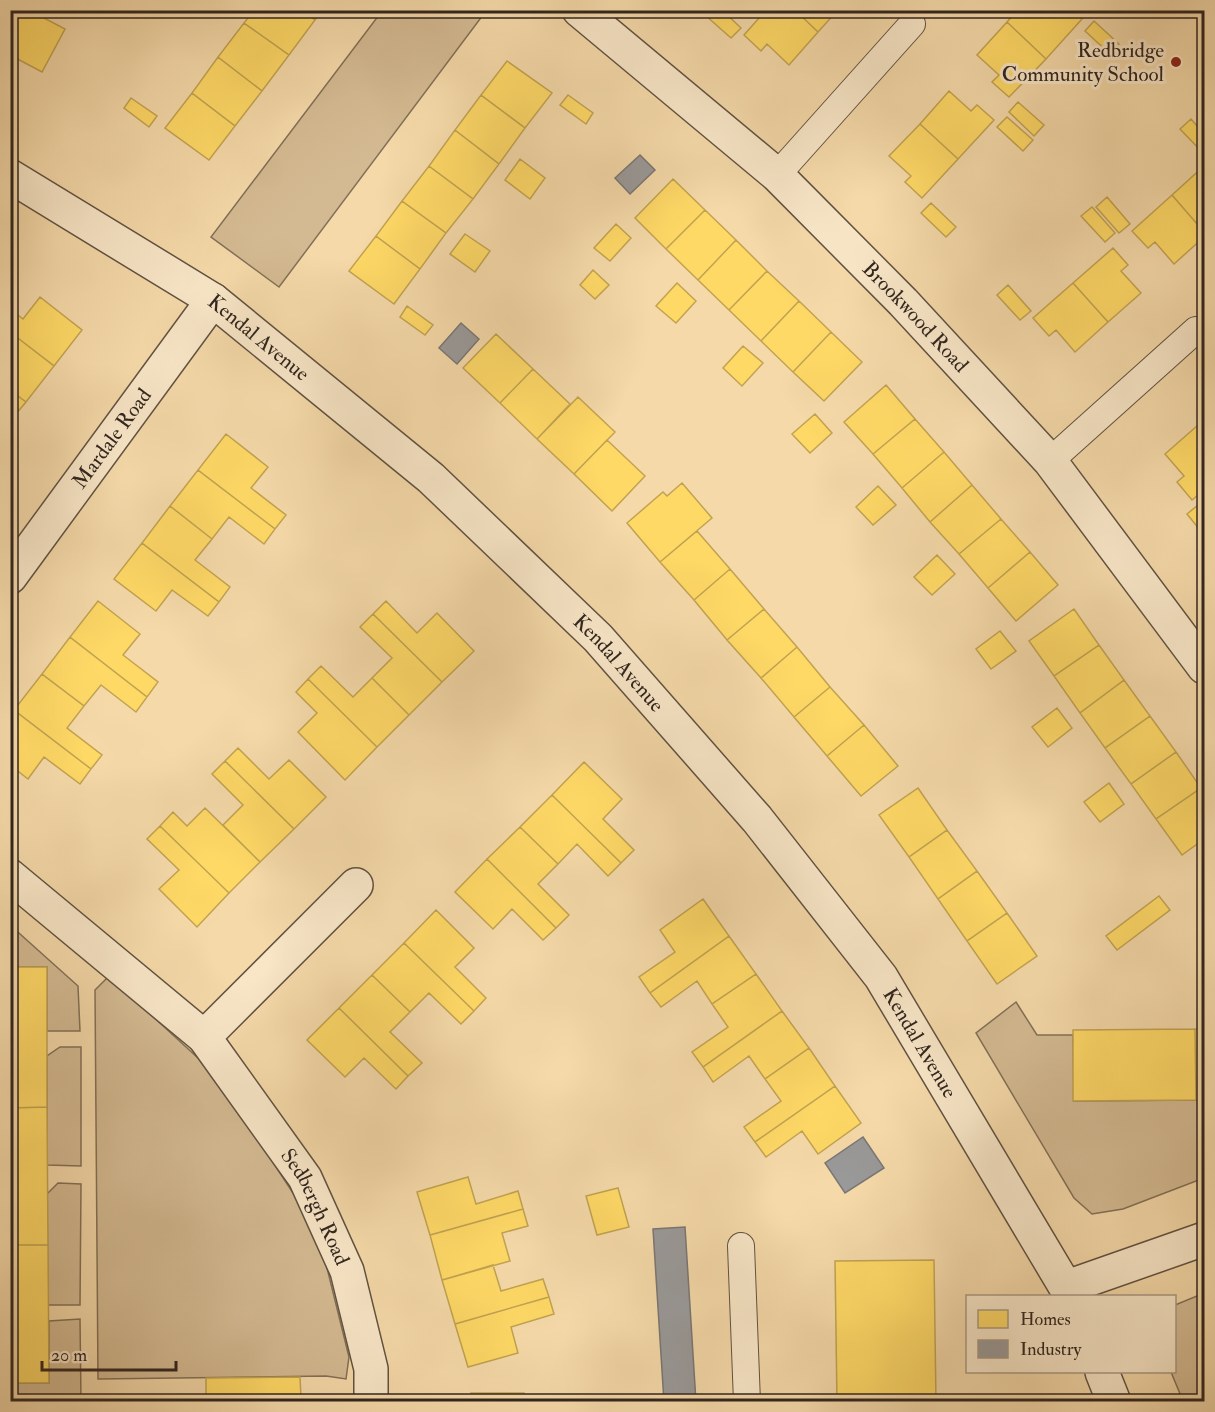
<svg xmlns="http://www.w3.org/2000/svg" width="1215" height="1412" font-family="'IM FELL Double Pica',serif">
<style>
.green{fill:#d4ba92;stroke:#827058;stroke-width:1.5}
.homes{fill:#ffd966;stroke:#c1a351;stroke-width:1.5}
.industry{fill:#999;stroke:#7a7674;stroke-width:1.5}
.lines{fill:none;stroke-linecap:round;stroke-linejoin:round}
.lane-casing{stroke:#615242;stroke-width:28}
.street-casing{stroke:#615242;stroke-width:36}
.lane{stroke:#f8e6c7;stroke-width:26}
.street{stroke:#f8e6c7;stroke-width:33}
.poi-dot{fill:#8f2418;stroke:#f8e6c7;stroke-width:2}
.labels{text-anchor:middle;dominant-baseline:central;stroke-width:6;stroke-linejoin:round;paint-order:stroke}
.poi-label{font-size:21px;fill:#30251f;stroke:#f8e6c7;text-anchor:end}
.street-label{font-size:21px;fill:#30251f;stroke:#f8e6c7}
</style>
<rect width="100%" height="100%" fill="#f5d9a9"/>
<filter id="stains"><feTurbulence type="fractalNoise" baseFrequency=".00333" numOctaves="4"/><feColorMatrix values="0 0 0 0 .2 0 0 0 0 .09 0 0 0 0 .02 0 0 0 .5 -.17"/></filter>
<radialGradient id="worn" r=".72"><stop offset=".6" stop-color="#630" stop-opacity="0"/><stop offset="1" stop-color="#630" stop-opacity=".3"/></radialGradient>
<path class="green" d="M382,11H486L279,287L211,237Z
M10,925L78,986L80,1031H47V967H11Z
M109,976L199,1059L254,1133L306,1213L327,1268L349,1357L346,1379L326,1376L98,1379L95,990Z
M1016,1002L1037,1035H1073L1074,1101L1204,1100V1178L1123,1209L1092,1214L1074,1198L976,1033Z
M60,1047H81V1166L47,1165V1056Z
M58,1183L81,1184L80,1305H48L47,1194Z
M1204,1293V1401H1183L1171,1372H1174L1175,1305Z
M80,1319L81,1401L11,1402V1383H49V1321Z"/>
<path class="homes" d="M17,10H29L65,29L42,72L10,55V22Z
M254,10H302L315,20L289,55L244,23Z
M302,10H322L315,20Z
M709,10H722L741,28L731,38L705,15Z
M766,10H795L818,32L789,65L767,44L761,51L744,35Z
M795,10H838L818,32Z
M1018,10H1072L1082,19L1046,59L1007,22Z
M1094,21L1119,44L1110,54L1085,31Z
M1007,22L1046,59L1009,97L992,82L999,75L977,55Z
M244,23L289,55L262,91L218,57Z
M218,57L262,91L235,126L192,93Z
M507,61L552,93L525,128L481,95Z
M949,91L971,111L977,105L994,120L958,159L920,124Z
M192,93L235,126L209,160L165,128Z
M481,95L525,128L499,164L455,130Z
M568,95L593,113L586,124L560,105Z
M131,98L157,116L149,127L124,108Z
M1018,102L1044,125L1034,136L1009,112Z
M1007,117L1033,140L1023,151L997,127Z
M1191,119L1204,134V154L1180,129Z
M920,124L958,159L922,198L905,182L911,176L889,156Z
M455,130L499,164L473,199L429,166Z
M520,159L545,178L530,199L505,180Z
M429,166L473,199L446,233L402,201Z
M1204,166V232L1172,195Z
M673,179L705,210L666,249L635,218Z
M1172,195L1204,232V237L1174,264L1155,242L1148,248L1132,231Z
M1107,197L1130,224L1119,233L1096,207Z
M402,201L446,233L420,269L376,236Z
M931,203L956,227L946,237L921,213Z
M1092,207L1115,233L1105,242L1081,216Z
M705,210L736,240L698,280L666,249Z
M616,224L631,238L610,261L594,248Z
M465,234L490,251L475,272L450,254Z
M376,236L420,269L394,304L349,271Z
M736,240L767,271L729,310L698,280Z
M1113,248L1128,265L1121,271L1141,293L1108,322L1073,283Z
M593,270L609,285L595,299L580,285Z
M767,271L799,301L761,341L729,310Z
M677,283L696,301L676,323L656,306Z
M1073,283L1108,322L1075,352L1056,330L1049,336L1033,318Z
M1008,285L1031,311L1020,320L997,295Z
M40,297L82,330L54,366L10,332V309L23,319Z
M799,301L831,332L793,372L761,341Z
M407,306L433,325L425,335L400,317Z
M10,332L54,366L26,402L10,390Z
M831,332L862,362L824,401L793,372Z
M496,334L533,369L500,403L463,368Z
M743,346L763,363L742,386L723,368Z
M533,369L570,404L537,439L500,403Z
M886,385L915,419L873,454L844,422Z
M10,390L26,402L10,421Z
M578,397L615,432L574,474L537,439Z
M815,414L832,433L810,453L792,434Z
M915,419L944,452L902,488L873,454Z
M1198,425L1204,433V490L1192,500L1177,482L1184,476L1165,454Z
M226,434L268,467L251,488L286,515L275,529L198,470Z
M607,440L645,476L612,511L574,474Z
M944,452L972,485L930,522L902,488Z
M198,470L275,529L264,544L229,517L212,539L170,506Z
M682,483L712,518L660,562L627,523L663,492L667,496Z
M972,485L1001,519L959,554L930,522Z
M878,486L896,505L873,525L856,507Z
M1198,505L1204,513V535L1187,514Z
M170,506L212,539L195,560L230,587L219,602L142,543Z
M1001,519L1030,552L988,588L959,554Z
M697,531L730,569L694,600L660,562Z
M142,543L219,602L208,616L172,590L156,611L114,579Z
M1030,552L1058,585L1016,621L988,588Z
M937,555L955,574L932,595L914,577Z
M730,569L764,609L727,640L694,600Z
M98,601L140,634L123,655L158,682L147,697L70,637Z
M386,601L417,633L437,613L474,651L442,682L373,614Z
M764,609L797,647L761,678L727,640Z
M1074,609L1099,645L1054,676L1029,641Z
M373,614L442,682L409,715L372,678L392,658L360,627Z
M1000,631L1016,651L991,669L976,649Z
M70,637L147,697L136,712L101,685L84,706L42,674Z
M1099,645L1124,680L1080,713L1054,676Z
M797,647L830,687L794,717L761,678Z
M321,666L353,697L372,678L409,715L377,747L308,679Z
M42,674L84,706L67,728L102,755L91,769L14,710Z
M308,679L377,747L345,780L298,732L317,713L296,692Z
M1124,680L1150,716L1105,748L1080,713Z
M830,687L864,725L827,756L794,717Z
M1057,708L1072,728L1048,747L1032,727Z
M14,710L91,769L80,784L44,757L28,779L10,765V714Z
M1150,716L1176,752L1131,784L1105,748Z
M864,725L898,766L861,796L827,756Z
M238,748L269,779L289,760L326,797L294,829L225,761Z
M1176,752L1201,788L1156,819L1131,784Z
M225,761L294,829L260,862L223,825L243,805L212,774Z
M584,762L622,799L603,819L634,850L621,863L552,795Z
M1109,783L1124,804L1100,822L1084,802Z
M918,788L947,830L909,857L879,815Z
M1201,788L1204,792V839L1182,855L1156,819Z
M552,795L621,863L608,876L577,844L558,864L520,827Z
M205,808L260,862L229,893L160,826L173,812L187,826Z
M160,826L229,893L197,927L159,889L179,870L147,839Z
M520,827L558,864L538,884L569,915L556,928L487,859Z
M947,830L977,871L938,899L909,857Z
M487,859L556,928L543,940L512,909L493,929L455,892Z
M977,871L1007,913L967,941L938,899Z
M1159,896L1170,910L1117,950L1106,936Z
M703,899L729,936L650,993L639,977L675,952L660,930Z
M436,910L474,948L455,967L486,998L474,1011L404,943Z
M1007,913L1037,956L997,984L967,941Z
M729,936L756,974L712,1004L697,981L661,1007L650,993Z
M404,943L474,1011L461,1024L429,993L410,1012L372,975Z
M10,967H47V1107L10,1108Z
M756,974L782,1011L703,1067L692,1052L728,1027L712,1004Z
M372,975L410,1012L390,1032L422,1063L408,1076L339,1008Z
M339,1008L408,1076L396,1089L364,1058L345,1077L307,1040Z
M782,1011L809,1048L765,1079L749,1056L713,1082L703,1067Z
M1195,1029H1204V1100H1196Z
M1195,1029L1196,1100L1073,1101V1030Z
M809,1048L835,1086L755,1142L744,1127L781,1101L765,1079Z
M835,1086L861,1123L818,1154L802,1131L766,1157L755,1142Z
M47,1107L48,1245H10V1108Z
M468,1177L476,1204L518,1191L523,1209L430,1235L417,1192Z
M618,1188L629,1227L597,1235L586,1196Z
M523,1209L528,1226L502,1233L510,1261L442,1280L430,1235Z
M10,1245H48L49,1383H10Z
M934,1260L936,1402H837L835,1261Z
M493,1265L501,1291L543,1279L549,1297L455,1324L442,1280Z
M549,1297L554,1314L511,1327L518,1353L468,1367L455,1324Z
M300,1377L301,1398H260V1402H206V1378Z
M471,1393H524V1402H471Z"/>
<path class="industry" d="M640,155L655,170L630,194L615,178Z
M461,323L479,339L457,364L439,348Z
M863,1137L884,1168L845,1193L825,1163Z
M685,1227L696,1402H664L653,1229Z"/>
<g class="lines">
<g class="lane-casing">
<path id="lane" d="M777,175L912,24
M1050,461L1196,330
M741,1246L747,1402"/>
</g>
<g class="street-casing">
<g id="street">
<path id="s1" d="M579,10L777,175L903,302L1050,461L1204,667"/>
<path id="s2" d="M10,176L213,300L431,478L598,638L757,819L881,977L1071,1296"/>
<path id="s3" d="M10,577L213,300"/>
<path id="s4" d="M10,876L204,1037L305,1178L347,1271L371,1369V1402"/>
<path d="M204,1037L356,885"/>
<path d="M1067,1287L1204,1239"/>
<path d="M1102,1372L1114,1402"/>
</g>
</g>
<use href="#lane" class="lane"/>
<use href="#street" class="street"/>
</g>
<circle class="poi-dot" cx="1176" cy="62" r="6"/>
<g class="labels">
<g class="poi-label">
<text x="1164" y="50">Redbridge<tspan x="1164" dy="24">Community School</tspan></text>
</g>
<g class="street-label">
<text stroke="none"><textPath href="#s1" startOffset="456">Brookwood Road</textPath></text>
<text stroke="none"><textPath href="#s2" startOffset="297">Kendal Avenue</textPath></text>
<text stroke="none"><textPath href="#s3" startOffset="172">Mardale Road</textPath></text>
<text stroke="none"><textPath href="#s2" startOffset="783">Kendal Avenue</textPath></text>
<text stroke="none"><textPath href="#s2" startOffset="1269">Kendal Avenue</textPath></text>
<text stroke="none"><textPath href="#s4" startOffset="456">Sedbergh Road</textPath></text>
</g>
</g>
<rect width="1215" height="1412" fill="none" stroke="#f5d9a9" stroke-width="36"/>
<rect x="12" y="12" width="1191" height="1388" fill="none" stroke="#30251f" stroke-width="3"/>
<rect x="18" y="18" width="1179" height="1376" fill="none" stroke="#30251f" stroke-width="1.5"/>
<rect x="966" y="1295" width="210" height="78" fill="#f8e6c7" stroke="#a89984" stroke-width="1.5"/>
<rect x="978" y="1310" width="30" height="18" fill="#ffd966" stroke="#a89984" stroke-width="1.5"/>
<text x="1020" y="1325" font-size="18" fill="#30251f">Homes</text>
<rect x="978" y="1340" width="30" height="18" fill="#999999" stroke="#a89984" stroke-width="1.5"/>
<text x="1020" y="1355" font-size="18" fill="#30251f">Industry</text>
<path d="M42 1361v9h134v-9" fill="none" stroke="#30251f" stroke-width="3"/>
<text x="51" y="1361" font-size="18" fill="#30251f" stroke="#f8e6c7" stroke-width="4.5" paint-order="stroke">20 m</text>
<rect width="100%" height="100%" filter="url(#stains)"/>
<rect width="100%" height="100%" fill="url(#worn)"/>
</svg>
